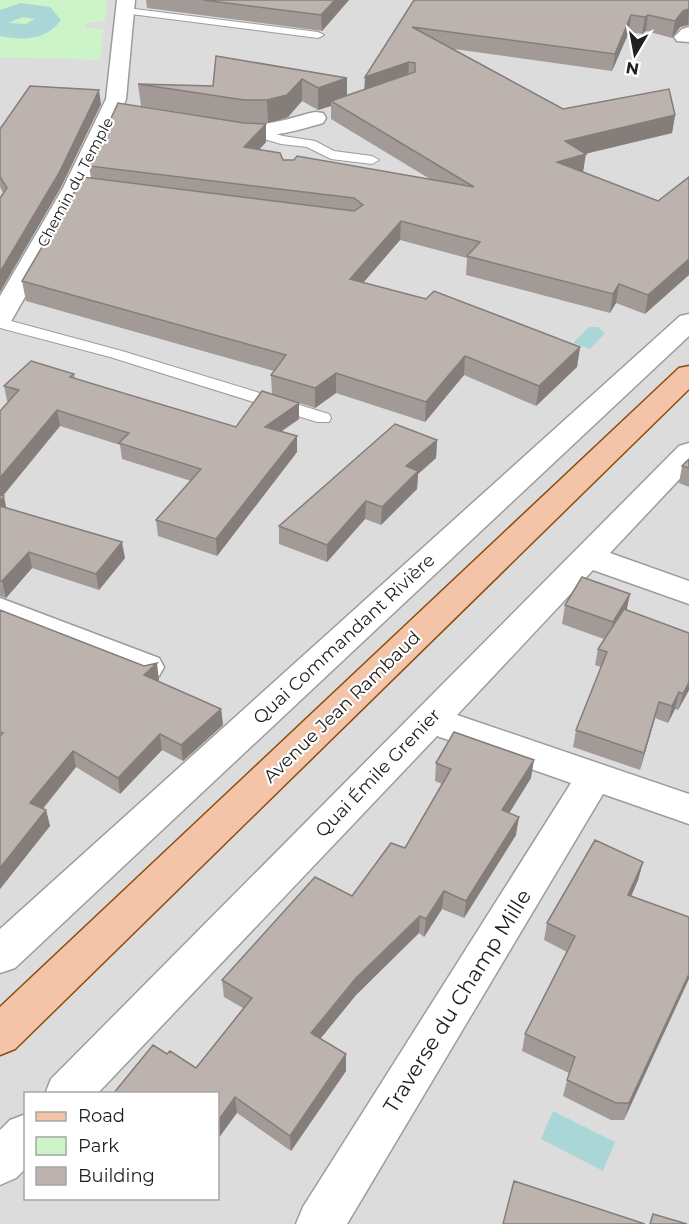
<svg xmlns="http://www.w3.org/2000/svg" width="689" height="1224" font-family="Montserrat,sans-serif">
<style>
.residential{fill:#dddcdc;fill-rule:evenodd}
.park{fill:#ccf4c8}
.water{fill:#abd6d8}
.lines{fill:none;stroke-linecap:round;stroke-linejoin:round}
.canal{fill:#abd6d8;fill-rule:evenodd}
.lane-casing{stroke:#9c9c9c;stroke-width:2}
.street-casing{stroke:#9c9c9c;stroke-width:3}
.primary-casing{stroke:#8c4c0e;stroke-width:3}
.lane{fill:#fff;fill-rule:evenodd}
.street{fill:#fff;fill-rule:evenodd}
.primary{fill:#f3c4a7;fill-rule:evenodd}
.wall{fill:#a29a96}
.shaded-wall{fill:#847d7a}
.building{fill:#bcb3af;stroke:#847d7a;stroke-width:1.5}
.labels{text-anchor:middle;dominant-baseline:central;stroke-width:4.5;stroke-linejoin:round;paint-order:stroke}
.far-street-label{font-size:15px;fill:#1f1f1f;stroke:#fff}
.street-label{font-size:18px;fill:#1f1f1f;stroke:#fff}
.near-street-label{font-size:21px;fill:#1f1f1f;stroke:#fff}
</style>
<rect width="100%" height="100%" fill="#efeae6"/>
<path class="residential" d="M0,0H689V1224H0ZM26,1094H218V1198H26Z"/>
<path class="park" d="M0,0H107L105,21L85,23V28L104,29L100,60L0,57Z"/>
<path class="water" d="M589,327H598L605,333L590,349L573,343Z
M553,1111L615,1142L603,1171L541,1139Z"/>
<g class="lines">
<path class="canal" d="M21,3L50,7L61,20C47,40 22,41 0,36V10ZM23,17L35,19L26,24L8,23Z"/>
<g class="lane-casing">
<path id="lane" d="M127,8L318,32L324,35L318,38L123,13L121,11Z
M259,129L283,136L315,141L334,151L372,156L379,160L372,164L331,159L307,147L281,144L254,136L253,133Z
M0,318L122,351L329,414L331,418L329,422H317L110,357L0,328Z"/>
</g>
<g class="street-casing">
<path id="street" d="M117,0H135L126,99C100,176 53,247 13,318L9,324L0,326V296L63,188L106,99Z
M689,27V42L677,41L674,37L682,29Z
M315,112L323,113L326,118L323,123C286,134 252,142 213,133L210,128L213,123C228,120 245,125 260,124C279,123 297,116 315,112Z
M689,314V336L15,968L0,973V929L680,316Z
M689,443V469L610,553L689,581V604L593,570L457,715L689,794V824L603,794L347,1224H296L303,1207L571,783L437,736L97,1094H45L51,1079L679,446Z
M0,598L159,658L164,667L159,676L147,680L0,623Z
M26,1114V1168L16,1178L0,1185V1130L10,1120Z"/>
</g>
<g class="primary-casing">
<path id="primary" d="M689,366V389L15,1049L0,1055V1007L679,368Z"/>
</g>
<use href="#lane" class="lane"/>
<use href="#street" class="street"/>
<use href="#primary" class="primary"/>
</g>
<path class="wall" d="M146,0H349L322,31L147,8Z
M414,0H689V25L680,27L672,38L646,31L642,34L629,32L612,71L454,49L563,109L675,115L672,133L585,154L583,172L658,201L689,177L645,314L616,303L610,313L466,275L467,258L400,240L363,283L580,347L577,367L536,406L464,375L425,422L336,393L315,408L272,394L271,375L274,371L26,301L22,281L91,178L89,166L266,142L259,150L283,160L430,179L331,119V106L318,110L302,101L288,117L268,123H245L141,106L138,84L213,86L216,56L347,78V96L364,90Z
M101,104L61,187L0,292V198L3,193L0,187V129Z
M74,374L75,379L236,427L299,403V419L281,431L297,436V452L217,556L158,536L156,520L191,481L122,459L120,445L60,426L3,496L6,507L125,558L99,590L32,568L6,598L0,596V411L8,402L7,401L4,386Z
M437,440L436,458L418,474L417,489L381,525L365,519L327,562L279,544V526Z
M689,459V487L679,483L682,466Z
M565,605L627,610L689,690L678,710L675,709L668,723L655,718L640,770L573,747L576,730L601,667L595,665L598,649L604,639L562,624Z
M0,610L159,680L158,681L221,709L223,725L183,761L162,750L120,794L76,767L43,809L46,810L50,826L0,889Z
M436,763L531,778L509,813L516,835L464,918L442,909L424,937L419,933L356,995L320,1039L346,1054V1071L291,1151L237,1113L167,1054L196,1068L243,1008L224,997L222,980L352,896L405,848L442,784L435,781Z
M643,862L638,880L631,896L689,917L624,1120H611L563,1096L569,1073L522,1051L525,1034L567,952L544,940L547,923Z"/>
<path class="shaded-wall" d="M335,0H349L322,31L321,15Z
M689,9L688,25L680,27L672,38L675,21L683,11Z
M631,15L629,32L612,71L615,54Z
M648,15L646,31L642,34L645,17Z
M409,62L408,79L364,94L365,77Z
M347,78V100L331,101V106L318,110V88Z
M302,79V101L288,117L268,123L267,100Z
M99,90L101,104L61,187L0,292V272Z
M675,115L672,133L563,159L565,141Z
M266,124V142L245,165L244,147Z
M586,154L583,172L557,162Z
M401,221L400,240L350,298V279Z
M689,259V275L645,314L648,295Z
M619,284L616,303L610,313L613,294Z
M580,347L577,367L536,406L539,386Z
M465,356L464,375L425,422L426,402Z
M336,373V393L315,408V388Z
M299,403V419L265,443V427Z
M57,410L60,426L0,499V478Z
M297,436V452L217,556L216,539Z
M437,440L436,458L418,474L417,489L381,525L382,507L406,466Z
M4,496L7,512H0V502Z
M366,501L365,519L327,562V545Z
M122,542L125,558L99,590L96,574Z
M29,552L32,568L6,598L2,581Z
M630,594L626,613L610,641L613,622Z
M157,663L159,680L147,691L144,675Z
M689,682V690L678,710L683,694Z
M679,692L675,709L668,723L672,706Z
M659,702L655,718L640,770L644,753Z
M221,709L223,725L183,761L181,745Z
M160,734L162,750L120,794L118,778Z
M73,751L76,767L34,819L30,803Z
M534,760L531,778L500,828L502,810Z
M46,810L50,826L0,889V868Z
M519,817L516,835L464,918L466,901Z
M643,862L638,880L624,913L628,895Z
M444,891L442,909L424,937L426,919Z
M420,916L419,933L356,995L312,1049L311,1033L356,978Z
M689,974V979L624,1120L629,1103Z
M346,1054V1071L291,1151L290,1136Z
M235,1097L237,1113L218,1139V1121Z"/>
<path class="building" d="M203,0H335L321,15Z
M414,0H689V9L683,11L675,21L648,15L645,17L631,15L615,54L412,27L563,109L669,89L675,115L565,141L586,154L557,162L658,201L689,177V259L648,295L619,284L613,294L467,256L480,242L401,221L350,279L426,299L434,291L580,347L539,386L465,356L426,402L336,373L315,388L271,375L286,355L22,281L83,177L354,211L363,205L354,198L89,166L118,103L244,123L266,124L244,147L280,153L283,160H294L297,156L474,187L331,101L415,72V63L409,62L365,77Z
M216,56L347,78L318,88L302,79L287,95L267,100H244L138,84L213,86Z
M30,86L99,90L59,173L0,272V198L7,188L0,177V129Z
M31,361L74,374L70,377L236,427L262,391L299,403L265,427L297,436L216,539L156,520L201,469L119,443L129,433L57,410L0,478V411L19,390L4,386Z
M395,424L437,440L406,466L418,471L382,507L366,501L327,545L279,526Z
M689,459V468L682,466Z
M0,495L4,496L0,502Z
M0,506L122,542L96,574L29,552L2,581H0Z
M582,577L630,594L613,622L565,605Z
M624,609L689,633V682L683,694L679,692L672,706L659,702L644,753L576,730L607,652L598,649Z
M0,610L144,666L157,663L144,675L221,709L181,745L160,734L118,778L73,751L30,803L46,810L0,868V736L3,733L0,732Z
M454,732L534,760L502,810L519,817L466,901L444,891L426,919L420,916L356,978L311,1033L346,1054L290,1136L235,1097L218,1121V1094H113L153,1045L167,1054L170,1051L196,1068L252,998L222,980L315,877L352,896L391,843L405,848L451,769L436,763Z
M595,840L643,862L628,895L689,917V974L629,1103H616L567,1080L575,1057L525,1034L575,936L547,923Z
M514,1181L645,1224H503Z
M653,1214L687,1224H650Z"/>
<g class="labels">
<g class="far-street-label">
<text transform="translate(75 182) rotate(-62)">Chemin du Temple</text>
</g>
<g class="street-label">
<text transform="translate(344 639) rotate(-43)">Quai Commandant Rivière</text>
<text transform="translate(342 707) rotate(-44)">Avenue Jean Rambaud</text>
<text transform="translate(378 773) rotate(-46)">Quai Émile Grenier</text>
</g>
<g class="near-street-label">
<text transform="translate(457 1001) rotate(-58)">Traverse du Champ Mille</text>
</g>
</g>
<rect x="24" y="1092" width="195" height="108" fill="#ffffff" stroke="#a5a5a5" stroke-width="1.5"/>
<rect x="36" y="1112" width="30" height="9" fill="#f3c4a7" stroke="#a5a5a5" stroke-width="1.5"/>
<text x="78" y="1122" font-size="18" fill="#1f1f1f">Road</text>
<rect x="36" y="1137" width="30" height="18" fill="#ccf4c8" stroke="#a5a5a5" stroke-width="1.5"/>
<text x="78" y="1152" font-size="18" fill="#1f1f1f">Park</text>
<rect x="36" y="1167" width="30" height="18" fill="#bcb3af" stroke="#a5a5a5" stroke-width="1.5"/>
<text x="78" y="1182" font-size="18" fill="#1f1f1f">Building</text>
<g transform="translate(635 54) rotate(190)" stroke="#ffffff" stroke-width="4.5" paint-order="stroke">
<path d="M0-4.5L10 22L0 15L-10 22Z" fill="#1f1f1f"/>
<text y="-9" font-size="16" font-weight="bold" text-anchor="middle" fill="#1f1f1f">N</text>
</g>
</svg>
